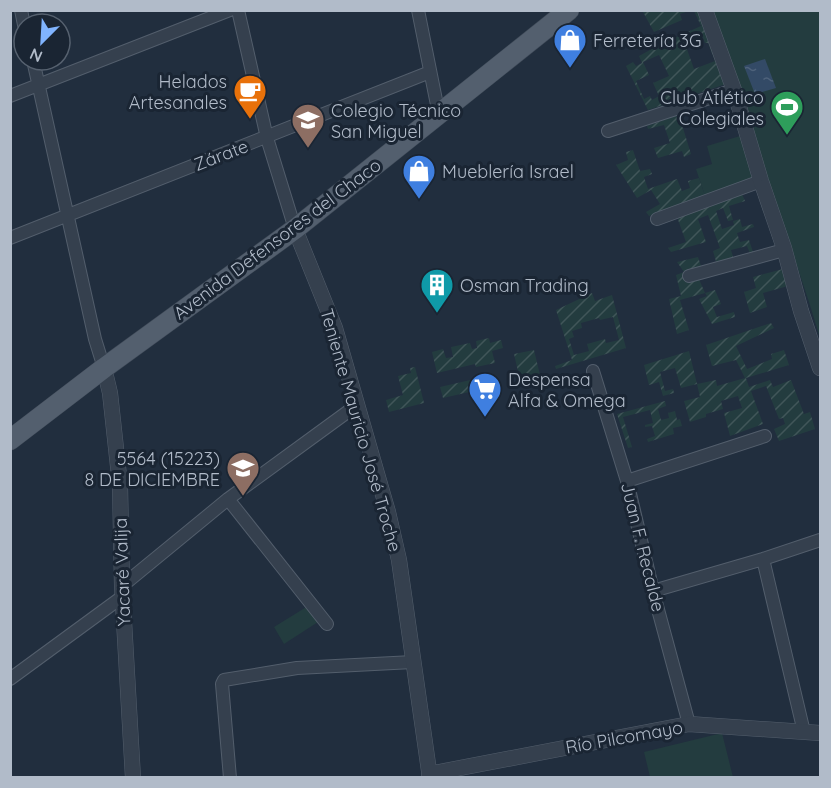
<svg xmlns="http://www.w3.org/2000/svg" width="831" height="788" font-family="Quicksand,sans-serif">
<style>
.grass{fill:#233c3f}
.garden{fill:url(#garden-furrows);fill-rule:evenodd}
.water{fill:url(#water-ripples)}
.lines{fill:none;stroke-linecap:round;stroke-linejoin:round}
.minor-casing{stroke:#535e6c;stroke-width:14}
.tertiary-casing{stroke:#535e6c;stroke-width:16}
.primary-casing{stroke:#3e4957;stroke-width:21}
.minor{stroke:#35404e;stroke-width:12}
.tertiary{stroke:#35404e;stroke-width:15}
.primary{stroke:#535f6e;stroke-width:20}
.labels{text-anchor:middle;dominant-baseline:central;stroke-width:6;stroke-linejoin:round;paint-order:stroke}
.poi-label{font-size:18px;fill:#b1bbc9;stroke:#1a2533;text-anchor:start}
.street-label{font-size:18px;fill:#b1bbc9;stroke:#1a2533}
</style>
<defs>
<pattern id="garden-furrows" width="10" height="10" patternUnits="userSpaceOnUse" patternTransform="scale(1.5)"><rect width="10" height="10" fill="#233c3f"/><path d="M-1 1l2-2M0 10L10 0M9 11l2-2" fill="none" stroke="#415659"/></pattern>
<pattern id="water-ripples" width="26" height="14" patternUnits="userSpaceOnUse" patternTransform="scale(1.5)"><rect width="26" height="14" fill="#334a66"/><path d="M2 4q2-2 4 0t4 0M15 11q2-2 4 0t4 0" fill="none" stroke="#4e627b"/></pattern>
</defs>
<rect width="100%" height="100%" fill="#212e3e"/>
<path class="grass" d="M712,11H820V338L809,302Z
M740,136L754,180L705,196L696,169L712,164L707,146Z
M308,606L318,622L284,644L274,627Z
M722,733L733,777H650L644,752Z"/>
<path class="garden" d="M645,10L689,11L680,14L682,20L654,32L643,12Z
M694,11H699L726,84L648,110L626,66L633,62L636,66L642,63L639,56L659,45L701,26ZM700,31L705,43H708L715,61L694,69L683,38ZM659,55L669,76L653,83L659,96L652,100L650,96L644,99L636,81L649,75L643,62Z
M679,115L691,154L684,157L682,151L658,158L654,148L670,143L664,125L648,129L647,126Z
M633,150L640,171L650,169L652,174L644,177L648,189L677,179L682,191L690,188L688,181L699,178L705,196L649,216L646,212L660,204L651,190L637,198L616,165L628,160L626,152Z
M742,194L745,201L729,206L733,220L728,221L723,208L716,211L722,229L734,225L733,221L740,219L742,227L753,224L754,227L737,233L740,242L749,240L754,255L751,256L747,246L731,250L734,260L717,265L713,251L720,248L708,215L698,219L706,242L671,252L668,248L686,242L677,217Z
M698,257L702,269L698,277L705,293L715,290L721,304L713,307L717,317L734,312L735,317L712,324L699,299L707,296L705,293L680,300L689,330L677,334L669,299L681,296L676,275L684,272L677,262Z
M783,269L788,286L763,293L767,307L750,313L744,292L756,288L753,277Z
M592,293L595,301L612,295L626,348L556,369L555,366L572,360L556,310ZM613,317L619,340L606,343L605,339L587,344L589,351L574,355L569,339L574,337L572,331L582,328L581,323L599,318L600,320Z
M771,323L774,328L736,346L747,369L772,359L771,354L784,350L789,365L746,378L749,387L770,380L773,387L791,380L804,414L810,412L815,429L779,441L774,429L785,424L783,418L779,419L766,386L751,391L763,424L730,436L724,413L742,408L738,396L721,401L723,409L706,414V417L690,422L684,401L700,397L697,384L681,388L675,368L660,372L665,391L673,389L674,393L663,396L659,382L649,385L644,365L689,351L697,384L716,380L717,386L745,378L736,360L712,366L706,345Z
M489,338L490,343L501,340L503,348L492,351L495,363L476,367L475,364L437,373L432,352L443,349L446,358L453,357L451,347L470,343L472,349L477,348L476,341Z
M534,350L540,375L520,380L514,354Z
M415,367L424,403L389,412L386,400L403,395L398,376L411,373L410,368Z
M479,378L482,387L500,382V385L443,398L440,387Z
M665,401L666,406L658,409L661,420L669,418L668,413L675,411L677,420L680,419L682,426L673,428L674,434L648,442L647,439L655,436L652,426L645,427V425L653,423L650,410L623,417L632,447L628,448L617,414Z"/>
<path class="water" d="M765,59L776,88L755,94L744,66Z"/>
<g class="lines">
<g class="minor-casing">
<path id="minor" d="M21,10L24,25
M238,10L267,138L295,229
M418,10L439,115
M33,60L95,339L104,368
M10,96L230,10
M608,131L734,90
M657,219L761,181
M10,238L430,72
M689,276L784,250
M593,371L627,481L653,591L689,724
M627,481L765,436
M228,499L327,624
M763,559L804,732
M122,586L228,499L357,405
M653,591L763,559L820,540
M10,679L122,597
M230,778L222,684L224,680L297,668L413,662"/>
</g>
<g class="tertiary-casing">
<path id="tertiary" d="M705,10L734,90L761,181L784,248L801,311L820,368
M295,229L335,328L388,512L399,560L430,778
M104,368L110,393L120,485L122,586L133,778
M429,774L689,724L820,733"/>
</g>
<g class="primary-casing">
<path id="primary" d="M10,440L104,368L295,229L569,10"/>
</g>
<use href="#minor" class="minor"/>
<use href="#tertiary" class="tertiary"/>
<use href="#primary" class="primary"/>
</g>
<defs>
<g id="shop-pin" transform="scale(1.725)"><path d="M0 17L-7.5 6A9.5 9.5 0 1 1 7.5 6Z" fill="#3f7fe0" stroke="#1a2533"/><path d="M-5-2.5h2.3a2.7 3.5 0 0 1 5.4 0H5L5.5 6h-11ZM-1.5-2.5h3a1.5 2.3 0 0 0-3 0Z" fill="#fff"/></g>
<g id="cafe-pin" transform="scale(1.725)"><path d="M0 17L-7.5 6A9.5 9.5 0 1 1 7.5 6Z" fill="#e8710a" stroke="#1a2533"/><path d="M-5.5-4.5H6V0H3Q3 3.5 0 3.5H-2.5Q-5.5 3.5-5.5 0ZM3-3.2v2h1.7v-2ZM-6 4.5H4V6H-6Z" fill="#fff"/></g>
<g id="stadium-pin" transform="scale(1.725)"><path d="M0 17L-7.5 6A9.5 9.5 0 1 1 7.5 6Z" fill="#2e9e5b" stroke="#1a2533"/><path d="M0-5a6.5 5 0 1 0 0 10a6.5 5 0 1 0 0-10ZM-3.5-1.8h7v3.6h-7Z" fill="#fff"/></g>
<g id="school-pin" transform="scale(1.725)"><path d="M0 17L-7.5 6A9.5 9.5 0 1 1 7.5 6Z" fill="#8d6e63" stroke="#1a2533"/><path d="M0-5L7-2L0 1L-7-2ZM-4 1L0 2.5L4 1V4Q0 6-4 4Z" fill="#fff"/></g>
<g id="building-pin" transform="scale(1.725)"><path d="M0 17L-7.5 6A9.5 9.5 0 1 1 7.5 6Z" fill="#0f9aa8" stroke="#1a2533"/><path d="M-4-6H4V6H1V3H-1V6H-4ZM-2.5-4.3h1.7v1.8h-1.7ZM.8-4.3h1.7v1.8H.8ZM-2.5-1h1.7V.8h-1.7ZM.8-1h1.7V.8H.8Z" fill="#fff"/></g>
<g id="supermarket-pin" transform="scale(1.725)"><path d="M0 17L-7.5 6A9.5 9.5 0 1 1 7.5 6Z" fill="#3f7fe0" stroke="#1a2533"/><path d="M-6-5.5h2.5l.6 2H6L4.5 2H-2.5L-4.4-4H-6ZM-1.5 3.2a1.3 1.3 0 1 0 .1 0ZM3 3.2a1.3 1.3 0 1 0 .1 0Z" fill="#fff"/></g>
</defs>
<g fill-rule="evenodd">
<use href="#shop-pin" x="570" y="40"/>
<use href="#cafe-pin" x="250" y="91"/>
<use href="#stadium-pin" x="787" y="107"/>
<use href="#school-pin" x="308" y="120"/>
<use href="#shop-pin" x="419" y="171"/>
<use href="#building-pin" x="437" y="285"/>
<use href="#supermarket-pin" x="485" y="389"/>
<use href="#school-pin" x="243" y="468"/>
</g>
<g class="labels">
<g class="poi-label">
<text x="593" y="40">Ferretería 3G</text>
<text x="227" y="81" text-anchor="end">Helados<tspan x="227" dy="21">Artesanales</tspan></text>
<text x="764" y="97" text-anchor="end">Club Atlético<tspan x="764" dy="21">Colegiales</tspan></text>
<text x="331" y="110">Colegio Técnico<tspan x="331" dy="21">San Miguel</tspan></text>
<text x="442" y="171">Mueblería Israel</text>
<text x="460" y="285">Osman Trading</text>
<text x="508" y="379">Despensa<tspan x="508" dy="21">Alfa &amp; Omega</tspan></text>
<text x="220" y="458" text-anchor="end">5564 (15223)<tspan x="220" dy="21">8 DE DICIEMBRE</tspan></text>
</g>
<g class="street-label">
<text transform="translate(221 155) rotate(-21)">Zárate</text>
<text transform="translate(277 239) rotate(-37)">Avenida Defensores del Chaco</text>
<text transform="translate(361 430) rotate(74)">Teniente Mauricio José Troche</text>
<text transform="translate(643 547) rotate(76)">Juan F. Recalde</text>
<text transform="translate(122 572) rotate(-92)">Yacaré Valija</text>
<text transform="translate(624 737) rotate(-10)">Río Pilcomayo</text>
</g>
</g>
<rect width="831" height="788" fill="none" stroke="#b1bbc9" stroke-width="24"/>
<g transform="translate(42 42) rotate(204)"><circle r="28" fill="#1a2533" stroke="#56616f" stroke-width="1.5"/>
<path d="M0-4.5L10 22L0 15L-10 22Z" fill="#80b4ff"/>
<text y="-9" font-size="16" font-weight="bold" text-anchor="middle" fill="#b1bbc9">N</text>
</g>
</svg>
